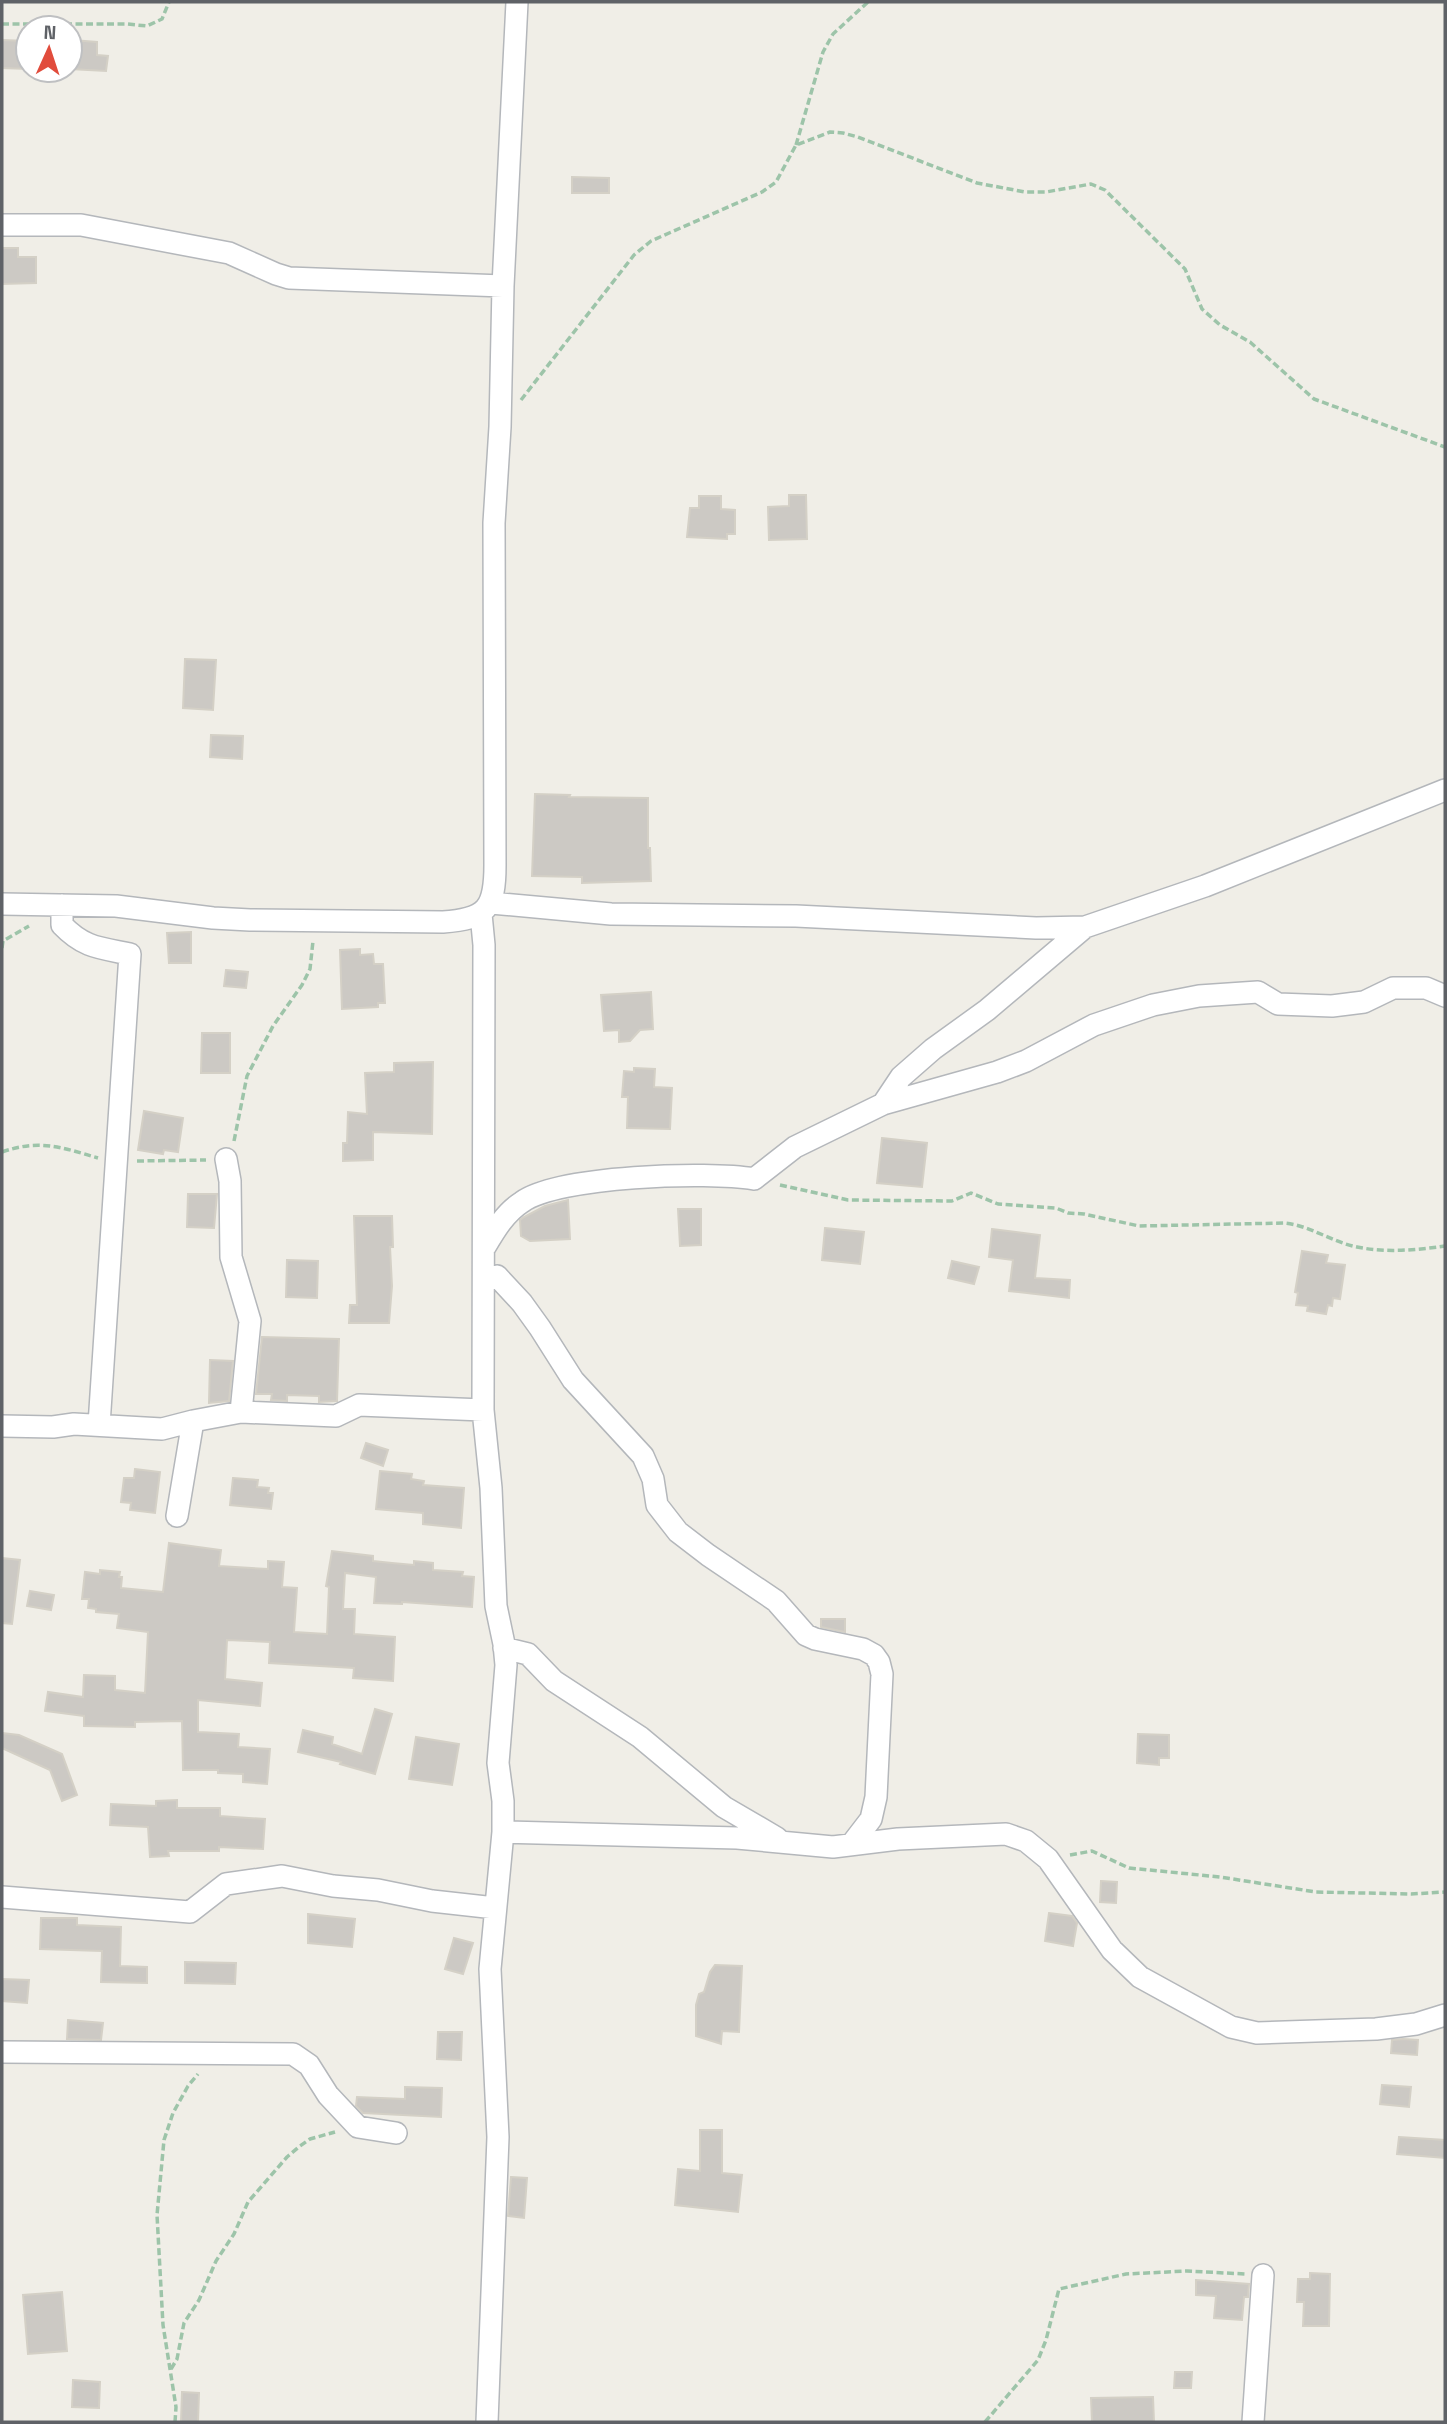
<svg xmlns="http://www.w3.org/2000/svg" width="1447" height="2424" font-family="'Space Grotesk',sans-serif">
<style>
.building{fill:#ccc9c4;stroke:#d4d0c6;stroke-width:2}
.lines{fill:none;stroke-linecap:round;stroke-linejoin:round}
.minor-casing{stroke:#b4b7bb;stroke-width:24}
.path{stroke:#9dc4a9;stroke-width:3.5;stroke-dasharray:7 3.5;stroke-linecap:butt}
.minor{stroke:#fff;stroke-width:21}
</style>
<rect width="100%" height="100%" fill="#f0eee7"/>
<path class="building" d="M2,40L28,41V69L2,68Z
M72,40L97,42V55L108,56L106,71L70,69Z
M572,177L609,178V193H572Z
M2,248H18V257H36V283L2,284Z
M789,495H806L807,539L769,540L768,507L789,506Z
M699,496H721V509L735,510V534H727V539L687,537L690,508H699Z
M185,659L216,660L213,710L183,708Z
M211,735L243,736L242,759L210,757Z
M535,794L570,795L569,797L648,798V848H650L651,881L582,883V877L532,876Z
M191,932V963H169L167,933Z
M360,949V955L373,954L374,964H383L385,1003H378V1007L342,1009L340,950Z
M226,970L248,972L246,988L224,986Z
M651,992L653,1029L640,1030L630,1041L619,1042V1030L604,1031L601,995Z
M202,1033H230V1073H201Z
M433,1062L432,1134L373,1132V1160L343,1161V1143H347L348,1112L367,1114L365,1073L394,1072V1063Z
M634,1068L655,1069L654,1087L672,1088L670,1129L627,1128L628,1097H622L624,1071L634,1072Z
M144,1111L183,1118L178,1152L164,1150L163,1154L138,1150Z
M882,1138L927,1143L922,1187L877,1183Z
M188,1194H217L214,1228L187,1227Z
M568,1200L570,1239L530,1241L521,1236L520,1220L524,1217L545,1206Z
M678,1209H701V1245L680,1246Z
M354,1216H392L393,1247H390L392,1286L389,1323H349L350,1305H357Z
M825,1228L864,1232L860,1264L822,1260Z
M992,1229L1040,1235L1035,1278L1070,1280L1069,1298L1009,1291L1013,1260L989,1257Z
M1302,1251L1328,1255L1326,1263L1345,1265L1340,1299L1333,1298L1332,1306L1328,1305L1326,1314L1307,1311L1308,1306L1296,1305L1298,1293L1295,1292Z
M287,1260L318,1261L317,1298L286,1297Z
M952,1261L979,1267L974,1284L948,1278Z
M262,1337L339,1339L337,1401L319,1402V1396L287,1395V1401L271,1400L272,1394H256Z
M210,1360L233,1361L229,1401L209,1403Z
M366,1443L388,1450L383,1466L361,1458Z
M135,1469L160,1472L155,1513L130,1510L131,1503L121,1502L124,1478H134Z
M380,1471L412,1474L411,1479L424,1481L423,1485L464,1488L461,1528L423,1524V1513L376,1509Z
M233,1478L258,1480L257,1487L269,1488L268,1493H273L271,1509L230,1505Z
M169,1543L221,1550L219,1566L268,1569V1561L284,1562L282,1587L297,1588L294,1632L327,1634L329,1587L326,1586L332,1551L373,1556V1561L392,1563L414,1565V1561L433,1563V1570L463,1572L462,1576L474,1577L472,1607L402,1602V1604L374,1603L376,1577L345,1573L343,1609H355L354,1634L395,1637L393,1681L353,1678L354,1668L269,1663L270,1642L227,1640L225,1679L262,1683L260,1706L198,1700V1732L239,1734L238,1747L270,1749L267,1784L243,1782V1774L218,1773V1770H183L182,1721L135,1722V1727L84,1726V1716L45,1711L48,1692L83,1697L84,1675L115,1676V1690L145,1693L148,1632L117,1628L119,1614L96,1612V1609L88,1608L89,1599H82L85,1572L100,1574V1570L120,1572L119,1577H122L121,1588L163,1592Z
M2,1558L20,1560L12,1624L2,1623Z
M30,1591L54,1595L51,1610L27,1606Z
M821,1619H845V1632L821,1627Z
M375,1709L392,1714L375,1774L340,1764L341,1762L298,1752L303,1730L333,1737L332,1744L362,1754Z
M2,1733L19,1735L62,1754L77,1795L62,1801L50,1770L2,1748Z
M1138,1734L1169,1735V1758H1159V1765L1137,1763Z
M416,1737L459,1744L452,1785L409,1779Z
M177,1800V1808H220V1816L265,1819L263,1849L219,1847V1851H168L169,1856L150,1857L148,1827L110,1825L111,1804L156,1806V1801Z
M1101,1881L1117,1882L1116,1903L1100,1902Z
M1049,1913L1072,1916L1077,1923L1073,1946L1045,1941Z
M308,1914L355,1919L352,1947L308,1943Z
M41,1918H77V1925L121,1927L120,1966L147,1967V1983L101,1982L102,1951L40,1949Z
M454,1938L473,1943L463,1974L445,1969Z
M185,1962L236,1963L235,1984L185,1983Z
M715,1965L742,1966L739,2032L722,2031L721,2044L696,2036V2005L699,1994L704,1992L710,1972Z
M2,1979L29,1980L27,2003L2,2001Z
M68,2020L103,2023L101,2040L67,2039Z
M438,2032H462L461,2060L437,2059Z
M1403,2039L1418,2040L1417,2055L1391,2053L1392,2040Z
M1382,2085L1411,2087L1409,2107L1380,2104Z
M405,2087L442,2088L441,2117L363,2113L356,2106L357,2097L405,2099Z
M700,2130H722V2173L742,2175L738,2212L675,2205L678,2169L700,2171Z
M1399,2137L1445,2140V2158L1397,2154Z
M511,2177L527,2178L524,2218L508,2216Z
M1310,2273L1330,2274L1329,2326H1303L1304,2302H1297L1298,2279H1310Z
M1196,2280L1249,2284L1248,2297H1244L1242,2320L1214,2318L1216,2296L1196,2295Z
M62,2292L67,2351L28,2354L23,2295Z
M1175,2372H1192L1191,2388H1174Z
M73,2380L100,2382L99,2408L72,2407Z
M182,2392L199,2393L198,2422H181Z
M1153,2397L1154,2422H1092L1091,2398Z"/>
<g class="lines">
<g class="minor-casing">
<path id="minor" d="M2,225H81L229,253L276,274L289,278L503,286
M491,903L611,914L796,916L1036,928L1085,927L1205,886L1445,790
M2,904L116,906L213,918L250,920L443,922C487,919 495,908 495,865L494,523L500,427L503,286L517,2
M62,905V925C84,948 100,948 130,954L99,1425
M481,914L484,945L483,1410L491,1488L496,1606L504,1644L506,1665L498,1763L503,1801V1832L490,1969L498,2137L487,2422
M883,1104L901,1077L933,1049L987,1010L1085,927
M485,1247C495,1230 505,1213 522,1202C558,1176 708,1171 754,1179L795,1147L883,1104L997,1072L1026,1061L1094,1025L1153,1005L1199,996L1258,992L1278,1004L1332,1006L1364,1002L1393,988H1426L1445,996
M497,1276L522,1303L540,1328L573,1380L643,1456L653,1479L657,1505L678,1532L708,1555L776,1601L806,1635L815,1639L863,1649L874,1655L879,1662L882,1674L876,1797L871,1819L851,1845
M241,1412L336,1416L359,1405L483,1410
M2,1426L53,1427L74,1424L162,1429L193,1421
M177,1516L193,1421L241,1412L250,1321L231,1257L230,1181L226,1159
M504,1648L528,1654L554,1681L640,1737L724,1807L777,1838
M503,1832L737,1838L833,1847L898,1839L1006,1834L1026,1841L1048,1859L1112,1950L1140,1977L1231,2027L1257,2033L1376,2029L1416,2024L1445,2015
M2,1897L190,1912L226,1884L282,1876L333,1886L378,1890L432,1901L495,1908
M2,2052L293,2054L309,2065L328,2095L358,2127L396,2133
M1253,2422L1263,2275"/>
</g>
<path class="path" d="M2,24H127L147,26L162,19L169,2
M796,145L823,52L833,34L868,2
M521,400L634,255L651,241L762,192L776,182L796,145L830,132L843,133L858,137L977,183L1025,192H1046L1091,184L1105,190L1185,269L1202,309L1220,325L1250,342L1314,399L1445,447
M2,948L3,941L29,926
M234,1141L247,1076L273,1026L302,985L310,969L313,941
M2,1152C39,1139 61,1147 98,1158
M137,1161L206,1160
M780,1185L848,1200L952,1201L971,1193L998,1204L1056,1208L1068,1213L1084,1214L1139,1226L1285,1223C1311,1226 1332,1242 1357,1247C1386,1253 1417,1250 1445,1246
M1070,1855L1092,1851L1129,1868L1220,1877L1316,1892L1411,1894L1445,1892
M171,2369L177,2359L184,2323L199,2300L216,2261L234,2234L248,2202L287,2157L300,2146L310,2139L335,2132
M175,2422L176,2407L163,2325L157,2215L164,2140L173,2113L188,2086L198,2074
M985,2422L1038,2360L1046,2340L1059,2289L1126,2274L1187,2271L1245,2274"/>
<use href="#minor" class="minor"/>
</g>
<rect width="1447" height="2424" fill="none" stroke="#5f6267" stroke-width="7"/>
<g transform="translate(49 49) rotate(3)"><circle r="33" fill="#ffffff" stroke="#bfc0c2" stroke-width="2"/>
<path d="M0-5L12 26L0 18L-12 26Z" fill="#e14c3c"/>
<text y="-10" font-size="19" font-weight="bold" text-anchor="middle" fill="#5f6267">N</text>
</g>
</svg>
